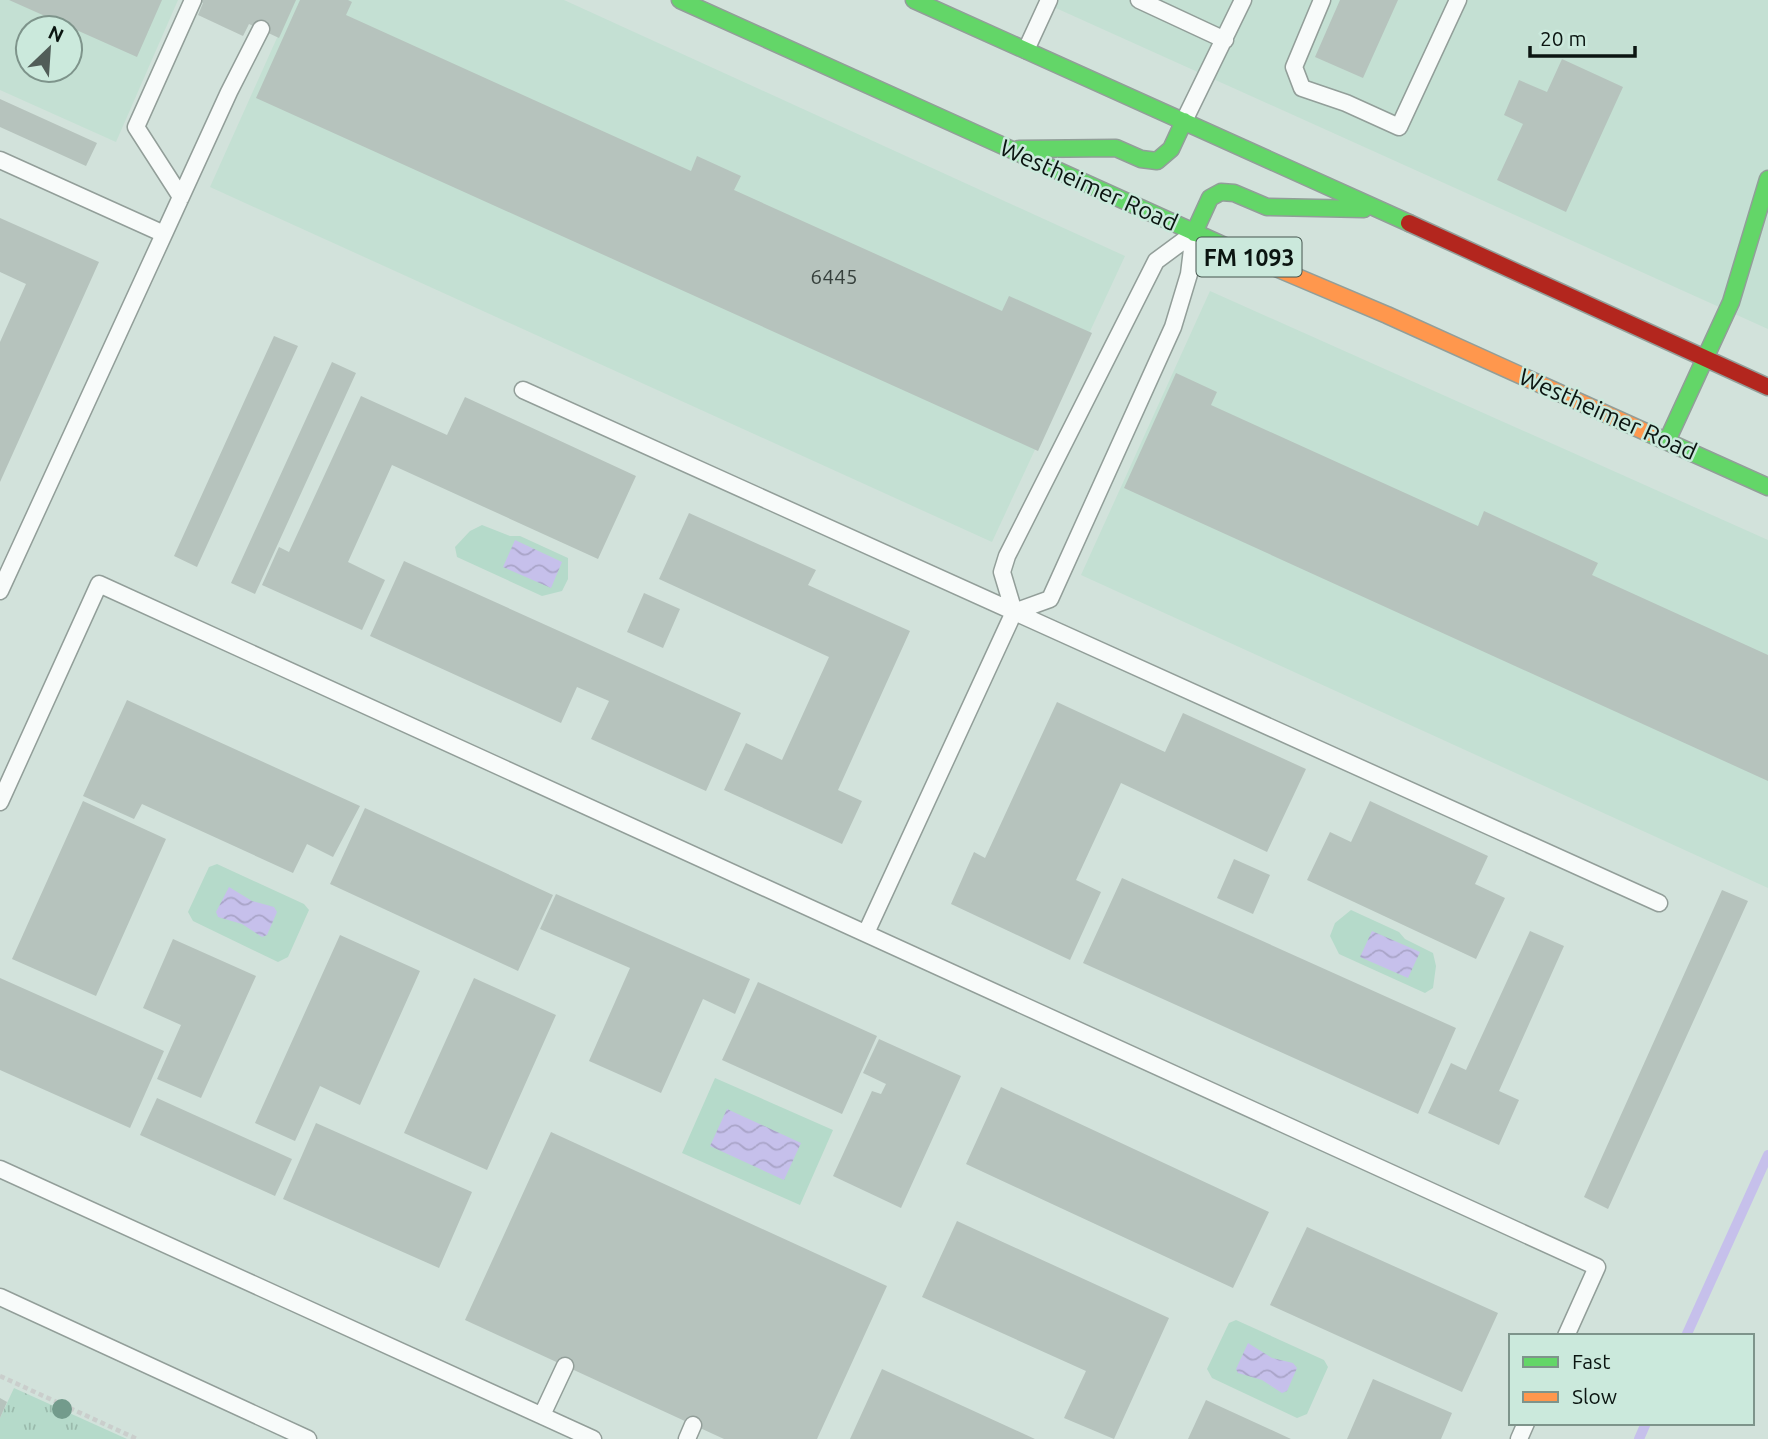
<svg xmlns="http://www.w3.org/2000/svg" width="1768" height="1439" font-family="Ubuntu,sans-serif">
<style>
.built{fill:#c4e0d3;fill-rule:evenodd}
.grass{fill:url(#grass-tufts)}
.garden{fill:#b5daca}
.water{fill:url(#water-waves)}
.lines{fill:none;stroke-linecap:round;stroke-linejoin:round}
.stream{stroke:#c6c0eb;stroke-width:10}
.building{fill:#b6c3bd}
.lane-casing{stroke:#929e99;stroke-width:19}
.fast-casing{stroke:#929e99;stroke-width:19}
.slow-casing{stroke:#929e99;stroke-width:19}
.jam-casing{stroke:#929e99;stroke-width:19}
.path{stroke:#cacecc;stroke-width:4.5;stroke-dasharray:5 3.5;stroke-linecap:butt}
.lane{stroke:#f8fbfa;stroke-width:16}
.fast{stroke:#63d668;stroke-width:16}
.slow{stroke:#ff974d;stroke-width:16}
.jam{stroke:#b3261e;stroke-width:16}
.tree{fill:#739b8c}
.labels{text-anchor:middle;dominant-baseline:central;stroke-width:5;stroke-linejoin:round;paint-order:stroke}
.number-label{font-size:21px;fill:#36403c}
.shield{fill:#cbe9dc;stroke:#45554e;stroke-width:2}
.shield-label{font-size:23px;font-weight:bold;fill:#0b1511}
.street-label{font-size:24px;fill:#0b1511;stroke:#cbe9dc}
</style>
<defs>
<pattern id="grass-tufts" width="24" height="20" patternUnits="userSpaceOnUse" patternTransform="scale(1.75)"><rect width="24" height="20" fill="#b5daca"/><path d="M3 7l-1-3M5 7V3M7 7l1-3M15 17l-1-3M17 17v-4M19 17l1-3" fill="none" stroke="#9abaac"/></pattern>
<pattern id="water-waves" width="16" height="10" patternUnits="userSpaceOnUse" patternTransform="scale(1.75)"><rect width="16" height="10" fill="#c6c0eb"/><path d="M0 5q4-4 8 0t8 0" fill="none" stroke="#a9a4c8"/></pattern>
</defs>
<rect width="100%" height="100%" fill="#d2e2db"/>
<path class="built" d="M0,0H178L116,142L0,90ZM28,28H70V70H28Z
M294,0H564L1125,256L992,542L210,187Z
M1038,0H1768V329Z
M1210,291L1768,540V888L1081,575Z"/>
<path class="grass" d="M14,1388L127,1439H0V1418Z"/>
<path class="garden" d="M482,525L510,536H520L568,558V579L562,591L542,596L457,557L455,547L470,531Z
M217,864L304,904L309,910L288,957L278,962L193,921L188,912L209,867Z
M1351,910L1399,932L1405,939L1433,953L1436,966L1433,988L1425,993L1339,954L1330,936L1335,923Z
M715,1078L833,1130L800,1205L682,1153Z
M1236,1320L1324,1360L1328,1367L1307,1414L1297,1418L1212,1378L1207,1369L1229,1323Z"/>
<path class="water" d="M515,540L562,562L551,588L503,567Z
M229,887L252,901L274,907L277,912L267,935L262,937L242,924L218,917L216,912Z
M1372,931L1420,952L1408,978L1360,957Z
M727,1109L801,1143L784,1180L710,1146Z
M1248,1343L1272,1358L1293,1363L1297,1368L1287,1391L1282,1393L1262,1380L1238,1373L1236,1369Z"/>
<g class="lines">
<path class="stream" d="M1686,1336L1768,1155
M1639,1439L1646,1423"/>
</g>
<path class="building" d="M9,0H162L137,57Z
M196,0H296L279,38L249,24L243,36L198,15L203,3Z
M300,0H348L352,2L346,15L691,171L697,156L741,176L734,190L1002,311L1009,296L1092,333L1038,451L256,98Z
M1340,0H1398L1363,78L1315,57Z
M1562,59L1623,87L1566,212L1497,180L1523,124L1504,115L1519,80L1547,92Z
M0,99L97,143L86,166L0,127Z
M0,218L99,262L0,482V342L26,284L0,272Z
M274,336L298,346L197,567L174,556Z
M332,362L356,373L255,594L231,583Z
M1176,373L1217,392L1211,405L1478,526L1484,511L1598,563L1592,575L1768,655V781L1124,488Z
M361,396L447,435L465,397L636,476L598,559L392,465L348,562L385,580L362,630L262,585L279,547L289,552Z
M689,513L816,570L808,585L910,631L838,790L862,801L842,844L724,790L746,743L782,760L829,657L659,579Z
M404,561L741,713L706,791L591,739L609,701L577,687L561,723L370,636Z
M644,593L680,609L663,648L627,632Z
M127,700L360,806L333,857L307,844L293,873L142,804L134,819L83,796Z
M1057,702L1165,752L1183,713L1306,769L1267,852L1121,783L1076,880L1101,892L1070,960L951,904L974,852L985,858Z
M83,801L166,839L96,996L12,959Z
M1370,801L1488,856L1475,884L1505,898L1476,959L1307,880L1330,832L1351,842Z
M365,808L553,895L518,971L330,884Z
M1234,859L1270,875L1253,914L1217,898Z
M1122,878L1456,1028L1418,1114L1083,963Z
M1722,890L1748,901L1608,1209L1584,1197Z
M556,894L750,979L735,1014L703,999L661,1093L589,1061L630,968L540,929Z
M1530,931L1564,946L1499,1091L1519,1100L1499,1145L1428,1113L1451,1063L1466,1070Z
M340,935L420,971L360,1105L320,1086L295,1141L255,1123Z
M173,939L256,976L201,1098L157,1079L181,1025L143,1008Z
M0,978L164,1051L130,1128L0,1070Z
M474,978L556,1015L487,1170L404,1133Z
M758,982L877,1036L842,1114L722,1060Z
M879,1039L961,1076L901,1208L833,1176L872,1091L881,1094L886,1084L863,1073Z
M1001,1087L1269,1212L1233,1288L966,1164Z
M157,1098L292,1159L275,1196L140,1135Z
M316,1123L472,1192L439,1268L283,1199Z
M551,1132L887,1286L817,1439H724L465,1320Z
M957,1221L1169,1318L1114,1439L1064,1418L1086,1371L922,1297Z
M1307,1227L1498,1313L1462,1392L1270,1305Z
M882,1369L1035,1439H850Z
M1373,1379L1452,1413L1441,1439H1347Z
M0,1398L7,1402L0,1418Z
M1206,1400L1291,1439H1188Z"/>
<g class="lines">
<g class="lane-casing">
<path id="lane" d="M1139,0L1225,40
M1322,0L1294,67L1302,88L1346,103L1399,127L1458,0
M1026,50L1049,0
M1184,121L1243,0
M0,160L164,234L0,591
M181,197L136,127L193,0
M164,234L229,92L261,29
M523,390L1659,903
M0,802L99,584L1597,1267L1566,1336
M866,933L1014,612L1002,572L1007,556L1156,261L1194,233L1189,274L1173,327L1050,599L1014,612
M0,1169L593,1439
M0,1297L308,1439
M542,1415L565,1366
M687,1439L693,1425
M1519,1439L1526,1423"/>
</g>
<g class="fast-casing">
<path id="fast" d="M680,0L1238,252
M914,0L1409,223
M1019,149L1116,148L1141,159L1157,161L1171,149L1184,121
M1194,233L1210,198L1221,192L1234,193L1267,207L1364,209
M1648,433L1768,487
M1667,441L1731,302L1768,179"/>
</g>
<g class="slow-casing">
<path id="slow" d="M1238,252L1387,315L1648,433"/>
</g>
<g class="jam-casing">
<path id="jam" d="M1409,223L1768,387"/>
</g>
<path class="path" d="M0,1376L137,1439"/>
<use href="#lane" class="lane"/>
<use href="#fast" class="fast"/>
<use href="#slow" class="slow"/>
<use href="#jam" class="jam"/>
</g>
<circle class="tree" cx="62" cy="1409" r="10"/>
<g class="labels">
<g class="number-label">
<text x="834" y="276">6445</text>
</g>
<rect class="shield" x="1196.5" y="237.5" width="105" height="39" rx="5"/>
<g class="shield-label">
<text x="1249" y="257">FM 1093</text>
</g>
<g class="street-label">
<text transform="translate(1089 185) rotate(24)">Westheimer Road</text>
<text transform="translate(1608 414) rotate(24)">Westheimer Road</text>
</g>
</g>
<rect x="1509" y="1334" width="245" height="91" fill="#cbe9dc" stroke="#7e948b" stroke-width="2"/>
<rect x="1523" y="1357" width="35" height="10" fill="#63d668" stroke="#7e948b" stroke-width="2"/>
<text x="1572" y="1369" font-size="21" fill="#0b1511">Fast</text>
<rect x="1523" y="1392" width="35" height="10" fill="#ff974d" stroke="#7e948b" stroke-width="2"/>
<text x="1572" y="1404" font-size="21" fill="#0b1511">Slow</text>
<g transform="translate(49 49) rotate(25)"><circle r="33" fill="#cbe9dc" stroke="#7e948b" stroke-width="2"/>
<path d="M0-5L12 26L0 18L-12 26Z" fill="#515d58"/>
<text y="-10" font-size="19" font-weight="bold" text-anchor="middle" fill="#0b1511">N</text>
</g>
<path d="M1530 46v10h105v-10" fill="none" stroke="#0b1511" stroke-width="3.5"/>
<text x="1540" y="46" font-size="21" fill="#0b1511" stroke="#cbe9dc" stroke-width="5" paint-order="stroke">20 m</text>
</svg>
